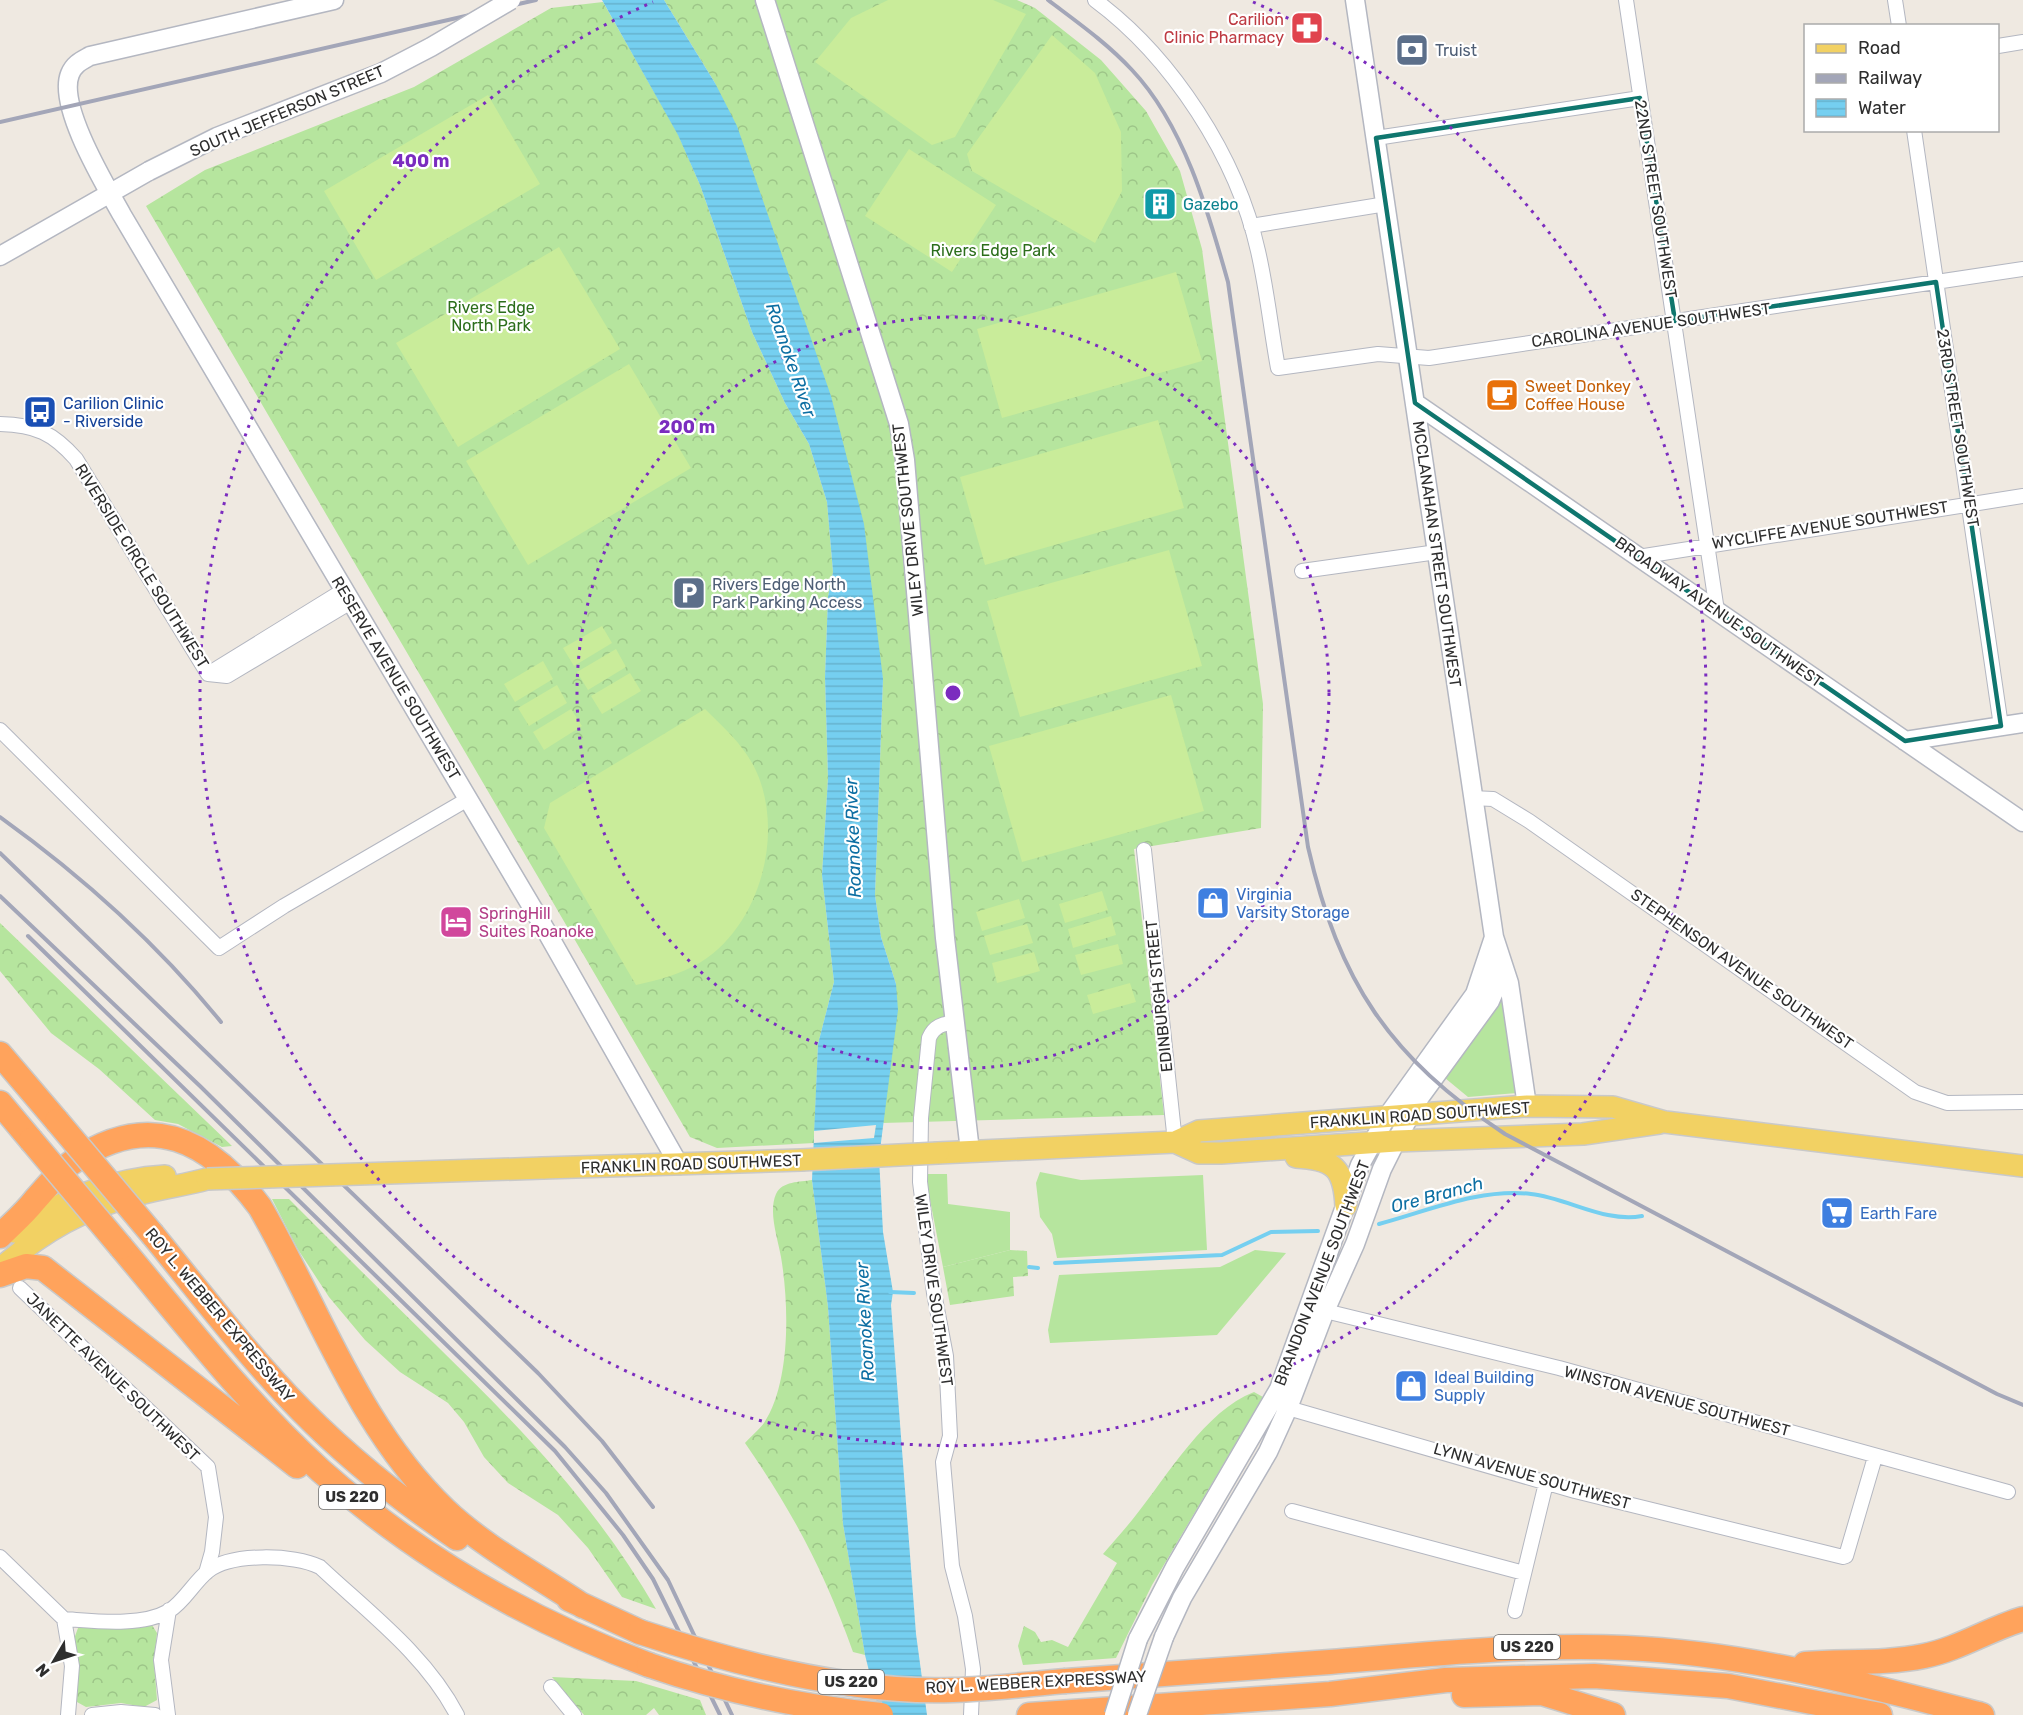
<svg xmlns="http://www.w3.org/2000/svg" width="2023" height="1715" font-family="Rubik,sans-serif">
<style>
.grass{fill:#b6e59e}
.forest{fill:url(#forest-crowns)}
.pitch{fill:#c9ec9a}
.water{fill:url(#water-rules)}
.pier{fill:#efe9e1}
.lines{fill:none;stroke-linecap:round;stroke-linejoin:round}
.stream{stroke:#75cff0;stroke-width:4}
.street-casing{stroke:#b4b7c1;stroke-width:16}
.secondary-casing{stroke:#b4b7c1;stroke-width:21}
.primary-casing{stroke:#c9c9c9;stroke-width:24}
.highway-casing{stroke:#c9c9c9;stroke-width:27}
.street{stroke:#fff;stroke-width:14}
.secondary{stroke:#fff;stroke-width:18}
.primary{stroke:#f2d163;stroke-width:21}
.highway{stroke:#ffa35c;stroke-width:24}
.rail{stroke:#a3a6b8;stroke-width:4}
.secondary-bridge-casing{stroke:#b4b7c1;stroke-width:21;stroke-linecap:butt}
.primary-bridge-casing{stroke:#c9c9c9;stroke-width:24;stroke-linecap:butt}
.highway-bridge-casing{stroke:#c9c9c9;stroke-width:27;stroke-linecap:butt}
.secondary-bridge{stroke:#fff;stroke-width:18}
.primary-bridge{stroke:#f2d163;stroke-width:21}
.highway-bridge{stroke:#ffa35c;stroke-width:24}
.marked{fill:none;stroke:#0f766e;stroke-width:4.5;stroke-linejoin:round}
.ring{fill:none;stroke:#7b2cbf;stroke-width:3;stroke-dasharray:3 6}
.labels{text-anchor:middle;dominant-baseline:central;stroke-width:4.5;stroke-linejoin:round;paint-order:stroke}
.shield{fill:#fff;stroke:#6d6d6d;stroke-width:1.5}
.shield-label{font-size:15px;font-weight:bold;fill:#2e2e2e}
.health-label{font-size:16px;fill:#be3a42;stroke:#fff;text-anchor:end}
.service-label{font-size:16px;fill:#4e5e75;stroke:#fff;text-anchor:start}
.street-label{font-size:16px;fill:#2e2e2e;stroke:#fff}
.culture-label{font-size:16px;fill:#0d838f;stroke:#fff;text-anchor:start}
.park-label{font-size:16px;fill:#2c6e1b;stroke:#fff}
.food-label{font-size:16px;fill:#c56008;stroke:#fff;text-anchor:start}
.transit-label{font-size:16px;fill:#164399;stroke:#fff;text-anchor:start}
.shop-label{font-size:16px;fill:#366cbe;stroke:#fff;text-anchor:start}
.hotel-label{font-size:16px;fill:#b23c85;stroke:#fff;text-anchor:start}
.water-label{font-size:18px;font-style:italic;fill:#0d6fa3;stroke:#fff}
.centre{fill:#7b2cbf;stroke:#fff;stroke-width:3}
.ring-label{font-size:18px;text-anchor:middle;font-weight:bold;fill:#7b2cbf;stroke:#fff;stroke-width:4.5;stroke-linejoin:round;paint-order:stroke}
</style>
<defs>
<pattern id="forest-crowns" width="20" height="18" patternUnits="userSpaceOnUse" patternTransform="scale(1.5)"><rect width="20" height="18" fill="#b6e59e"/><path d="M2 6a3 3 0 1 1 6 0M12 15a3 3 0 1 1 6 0" fill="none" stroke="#9dc588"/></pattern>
<pattern id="water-rules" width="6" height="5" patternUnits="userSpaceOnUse" patternTransform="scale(1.5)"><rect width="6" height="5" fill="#75cff0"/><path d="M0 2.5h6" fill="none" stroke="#66b2ce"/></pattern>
</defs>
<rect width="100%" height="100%" fill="#efe9e1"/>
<path class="grass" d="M1502,996L1517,1093L1468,1097L1445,1078Z
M1040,1172L1081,1180L1203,1175L1207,1250L1057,1258L1052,1234L1040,1217L1036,1183Z
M925,1174H947L948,1204L1010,1212V1250L943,1267Z
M1255,1250L1286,1253L1217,1335L1050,1343L1048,1330L1059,1275L1220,1267Z"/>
<path class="forest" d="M664,0H1017L1035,8L1101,60L1146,111L1180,171L1202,249L1263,704L1261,828L1134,849L1164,1115L882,1123L896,984L881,937L875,895L883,679L715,83Z
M603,2L678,134L700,185L752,332L785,403L809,444L827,502L833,572L828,597L825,677L828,778L822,875L834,982L818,1044L814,1143L717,1148L690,1137L146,206L205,170L414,87L551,8Z
M0,923L232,1146L222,1147L178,1124L155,1120L99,1069L51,1033L0,971Z
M812,1180L828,1307L843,1524L865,1655L853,1652C825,1573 793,1512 745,1443C751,1436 759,1430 764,1423C791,1382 789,1304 781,1257C778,1239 768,1212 776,1194C782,1181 800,1182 812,1180Z
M272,1199H289C338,1248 388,1298 438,1347C522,1429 597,1507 656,1609L622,1597L588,1548L558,1515L508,1483L484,1457L464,1422L448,1403L400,1372L365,1340L329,1297L297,1248Z
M1010,1250L1027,1251L1028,1276L1013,1277L1014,1296L950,1305L943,1267Z
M1254,1392L1263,1397L1152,1585L1116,1658L1023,1665L1018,1646L1024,1626L1035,1632L1041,1642L1052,1640L1068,1647L1117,1563L1103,1554C1114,1541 1126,1528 1136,1515C1168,1475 1205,1411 1254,1392Z
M152,1625L157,1633L154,1662L157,1700L144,1707L121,1703L86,1707L77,1702L78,1672L74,1639L78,1628Z
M552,1677L636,1681L700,1700L706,1715H659L654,1708L646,1715H584Z"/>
<path class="pitch" d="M888,0H993L1026,14L955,137L932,145L815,62L851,18Z
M1052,35L1095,73L1121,132L1122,191L1095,243L972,171L967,154Z
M488,95L540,184L376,280L324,191Z
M909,149L996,205L952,272L865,216Z
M559,247L620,349L458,447L396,343Z
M1176,272L1202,361L1002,418L977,329Z
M629,364L691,468L528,565L466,461Z
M1158,420L1184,508L985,565L960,477Z
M1169,550L1202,666L1020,717L987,601Z
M602,626L612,643L574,666L563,648Z
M616,649L626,667L588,690L577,672Z
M543,661L553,679L515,702L504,684Z
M630,673L641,691L602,714L591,696Z
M557,685L567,703L529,726L518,708Z
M1171,695L1204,811L1022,862L989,746Z
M571,709L582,726L544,750L533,732Z
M705,709C725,729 746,747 757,773C784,835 760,925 701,962C681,974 659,980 636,985L544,828L550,803Z
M1102,891L1108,910L1065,923L1059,904Z
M1019,899L1025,918L982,931L976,912Z
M1111,916L1116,935L1073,948L1068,929Z
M1027,924L1033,943L990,955L984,936Z
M1118,944L1123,964L1081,975L1075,955Z
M1034,952L1040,971L997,983L992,963Z
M1130,983L1136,1002L1093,1014L1087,995Z"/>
<path class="water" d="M602,0H664L715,83L737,126L831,396L864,524L883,679L875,895L881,937L896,984L898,1010L879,1158L883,1232L893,1292L891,1305L916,1634L927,1715H880L865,1655L843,1524L828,1307L812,1180L818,1044L834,982L822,875L828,778L825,677L828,597L833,572L827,502L809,444L785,403L752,332L700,185L678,135Z"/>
<path class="pier" d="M876,1125L874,1138L814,1143V1131Z"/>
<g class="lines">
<path class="stream" d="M1379,1224C1428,1211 1480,1188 1531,1194C1568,1198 1604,1223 1642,1216
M1055,1263L1222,1255L1271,1232L1318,1231
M1029,1267L1038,1268
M890,1292L914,1293"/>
<g class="street-casing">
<path id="street" d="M1095,0C1172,57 1237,157 1258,251C1267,290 1271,330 1278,368L1378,354L1429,358L2023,269
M1626,0L1717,611
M1895,0L1899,26
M1998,46L2023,42
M1914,130L2001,726
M1376,138L1640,98
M1251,226L1386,204
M0,424C36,425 53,433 76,459L208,674
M1638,557L2023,496
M1302,571L1437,552
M208,674L227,676L351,602
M208,674L344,590
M0,730L219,948L284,906L468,799
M1472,798L1493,799L1529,821L1915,1092L1947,1103L2023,1102
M1144,850L1175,1142
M955,1022C942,1024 934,1026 929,1038L921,1118L920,1182L934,1293L946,1356L950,1436L943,1462L952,1566L965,1616L973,1669L971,1715
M20,1288L208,1467L216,1517L212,1552L206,1573
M1317,1309L1559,1368L2008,1492
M1280,1402L1288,1408L1575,1491L1843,1557L1846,1556L1875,1457
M1292,1511L1524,1573
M0,1557L64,1619L72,1666L68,1715
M1515,1611L1546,1483
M64,1619C95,1621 141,1627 169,1611C184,1602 194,1582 208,1571C231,1553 294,1554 320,1567C368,1612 426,1655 457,1715
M551,1687L574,1715
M92,1715L121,1712L155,1715
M168,1715L161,1660L169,1610"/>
</g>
<g class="secondary-casing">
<path id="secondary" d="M334,0L90,56C81,61 74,64 70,74C57,106 106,186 122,215L545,929L679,1165
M765,0L899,424L905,460L945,938L970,1151
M1355,0L1494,937L1509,983L1527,1106
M0,256L149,171
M1415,403L2023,822
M1905,741L2023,723
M1164,1637L1182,1598L1268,1452L1288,1408L1325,1311L1355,1244L1382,1169L1396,1141L1420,1097L1490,1001L1497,985L1495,963
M1138,1639L1175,1567L1279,1389L1360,1165L1386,1118L1475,994L1494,937"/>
</g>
<g class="primary-casing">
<path id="primary" d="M1175,1142L1199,1153H1221L1396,1141L1583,1134L1659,1123
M938,1153L1175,1142L1199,1131L1527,1106L1613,1107L1665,1122L2023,1166
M1296,1157C1334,1159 1344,1168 1346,1206
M543,1168L801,1160
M14,1232C59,1201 110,1179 165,1176
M0,1269C41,1232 85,1207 140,1194C162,1188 185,1185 207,1179"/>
</g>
<g class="highway-casing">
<path id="highway" d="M0,1054L57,1121
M0,1103L31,1140
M153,1235C201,1294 248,1356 301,1410C348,1458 401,1500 457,1538
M0,1236C12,1224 25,1213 35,1200C47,1187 59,1171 74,1161C151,1109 210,1140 260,1207C319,1309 358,1427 445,1510C485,1548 537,1575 583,1606
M121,1247C185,1323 247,1404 321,1471C418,1557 527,1620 649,1665
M0,1275L26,1266L43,1268L297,1466
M569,1599L640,1632
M1805,1664C1845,1661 1885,1664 1924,1656C1959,1649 1989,1629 2023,1619
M1066,1681C1154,1675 1242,1669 1330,1662C1429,1654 1527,1644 1626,1648C1747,1653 1866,1685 1982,1715
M1464,1695L1542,1693L1613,1715
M1029,1715L1330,1694L1446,1680L1594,1676L1728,1686L1880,1715"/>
</g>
<use href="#street" class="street"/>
<use href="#secondary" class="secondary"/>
<use href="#primary" class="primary"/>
<use href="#highway" class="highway"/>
<path class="rail" d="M1048,0C1077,22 1107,43 1132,70C1184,125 1208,211 1228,282L1308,847C1339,982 1389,1057 1505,1134L1997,1394L2023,1405
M0,122L536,0
M0,817C82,876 157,943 221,1022
M0,853L538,1373L602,1441L653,1507
M0,896L201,1087L565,1447L606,1493L668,1580L732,1715
M28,936L555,1451L623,1535L653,1579L720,1715"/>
<g class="secondary-bridge-casing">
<path id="secondary-bridge" d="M149,171L217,137L381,73L431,47L511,0
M1114,1715L1138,1639
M1137,1715L1164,1637"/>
</g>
<g class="primary-bridge-casing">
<path id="primary-bridge" d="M801,1160L938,1153
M207,1179L543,1168"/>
</g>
<g class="highway-bridge-casing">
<path id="highway-bridge" d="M57,1121L153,1235
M31,1140L121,1247
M640,1632C734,1663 854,1694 953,1690C990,1689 1029,1684 1066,1681
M649,1665C724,1691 801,1707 881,1715"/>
</g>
<use href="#secondary-bridge" class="secondary-bridge"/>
<use href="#primary-bridge" class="primary-bridge"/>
<use href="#highway-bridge" class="highway-bridge"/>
</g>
<path class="marked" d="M1640,98L1675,321L1936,282L2001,726L1905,741L1415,403L1376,138Z"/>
<g class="ring">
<circle cx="953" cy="693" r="376"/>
<path d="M1253 2A753 753 0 1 1 653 2"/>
</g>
<defs>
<g id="pharmacy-square" transform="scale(1.725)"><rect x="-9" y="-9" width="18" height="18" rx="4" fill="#e0444e" stroke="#fff"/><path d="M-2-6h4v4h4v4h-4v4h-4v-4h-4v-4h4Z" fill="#fff"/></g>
<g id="bank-square" transform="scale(1.725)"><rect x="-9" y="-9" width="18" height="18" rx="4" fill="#5c6f8a" stroke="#fff"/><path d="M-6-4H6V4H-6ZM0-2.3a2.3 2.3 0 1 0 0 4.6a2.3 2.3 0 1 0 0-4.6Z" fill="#fff"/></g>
<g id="building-square" transform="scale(1.725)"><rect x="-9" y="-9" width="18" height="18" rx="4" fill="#0f9aa8" stroke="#fff"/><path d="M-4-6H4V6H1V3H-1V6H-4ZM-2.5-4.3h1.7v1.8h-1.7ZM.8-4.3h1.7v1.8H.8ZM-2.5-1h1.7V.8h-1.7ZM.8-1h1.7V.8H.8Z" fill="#fff"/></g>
<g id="cafe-square" transform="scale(1.725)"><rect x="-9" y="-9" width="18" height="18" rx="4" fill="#e8710a" stroke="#fff"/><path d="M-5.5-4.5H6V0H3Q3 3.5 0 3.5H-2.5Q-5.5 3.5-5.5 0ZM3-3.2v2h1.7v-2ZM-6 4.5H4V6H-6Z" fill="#fff"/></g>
<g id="bus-square" transform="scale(1.725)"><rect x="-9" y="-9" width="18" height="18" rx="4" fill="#1a4fb4" stroke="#fff"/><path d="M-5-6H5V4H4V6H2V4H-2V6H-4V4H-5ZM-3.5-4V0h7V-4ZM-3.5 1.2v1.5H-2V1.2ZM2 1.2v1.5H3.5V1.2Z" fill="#fff"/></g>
<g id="parking-square" transform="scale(1.725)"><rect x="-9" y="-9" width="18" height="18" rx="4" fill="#5c6f8a" stroke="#fff"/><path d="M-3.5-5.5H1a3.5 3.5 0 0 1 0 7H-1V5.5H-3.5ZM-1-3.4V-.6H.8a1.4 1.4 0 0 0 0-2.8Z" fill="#fff"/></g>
<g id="shop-square" transform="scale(1.725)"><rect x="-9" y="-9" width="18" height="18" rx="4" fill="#3f7fe0" stroke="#fff"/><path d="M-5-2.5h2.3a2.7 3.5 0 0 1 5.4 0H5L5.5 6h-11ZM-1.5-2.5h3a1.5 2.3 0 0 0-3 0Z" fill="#fff"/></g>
<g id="hotel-square" transform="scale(1.725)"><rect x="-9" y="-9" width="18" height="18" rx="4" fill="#d1479c" stroke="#fff"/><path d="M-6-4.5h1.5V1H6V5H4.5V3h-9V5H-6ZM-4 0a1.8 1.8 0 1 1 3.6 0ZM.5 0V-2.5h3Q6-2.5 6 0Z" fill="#fff"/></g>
<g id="supermarket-square" transform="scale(1.725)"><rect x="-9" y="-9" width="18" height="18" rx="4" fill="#3f7fe0" stroke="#fff"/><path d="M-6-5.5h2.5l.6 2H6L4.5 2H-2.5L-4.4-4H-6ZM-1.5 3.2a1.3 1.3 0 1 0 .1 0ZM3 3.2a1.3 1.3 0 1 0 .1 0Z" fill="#fff"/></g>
</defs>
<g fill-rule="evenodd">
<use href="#pharmacy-square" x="1307" y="28"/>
<use href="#bank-square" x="1412" y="50"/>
<use href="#building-square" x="1160" y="204"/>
<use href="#cafe-square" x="1502" y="395"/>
<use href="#bus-square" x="40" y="412"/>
<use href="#parking-square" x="689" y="593"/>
<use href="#shop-square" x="1213" y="903"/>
<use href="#hotel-square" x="456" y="922"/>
<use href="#supermarket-square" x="1837" y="1213"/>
<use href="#shop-square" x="1411" y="1386"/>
</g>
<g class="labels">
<g class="shield">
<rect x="319" y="1485" width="66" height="24" rx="4.5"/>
<rect x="1494" y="1635" width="66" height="24" rx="4.5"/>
<rect x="818" y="1670" width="66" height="24" rx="4.5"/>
</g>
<g class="shield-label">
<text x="352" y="1497">US 220</text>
<text x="1527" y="1647">US 220</text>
<text x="851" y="1682">US 220</text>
</g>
<g class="health-label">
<text x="1284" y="19">Carilion<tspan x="1284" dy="18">Clinic Pharmacy</tspan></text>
</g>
<g class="service-label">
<text x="1435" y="50">Truist</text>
<text x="712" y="584">Rivers Edge North<tspan x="712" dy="18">Park Parking Access</tspan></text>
</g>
<g class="street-label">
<text transform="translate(287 111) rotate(-23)">SOUTH JEFFERSON STREET</text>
<text transform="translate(1656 199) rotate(81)">22ND STREET SOUTHWEST</text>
<text transform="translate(1651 325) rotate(-8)">CAROLINA AVENUE SOUTHWEST</text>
<text transform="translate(1958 428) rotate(81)">23RD STREET SOUTHWEST</text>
<text transform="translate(908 520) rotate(-96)">WILEY DRIVE SOUTHWEST</text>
<text transform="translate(1830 525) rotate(-9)">WYCLIFFE AVENUE SOUTHWEST</text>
<text transform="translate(1437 554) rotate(82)">MCCLANAHAN STREET SOUTHWEST</text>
<text transform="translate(142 566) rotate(58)">RIVERSIDE CIRCLE SOUTHWEST</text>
<text transform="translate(1719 612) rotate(35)">BROADWAY AVENUE SOUTHWEST</text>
<text transform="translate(396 678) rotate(59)">RESERVE AVENUE SOUTHWEST</text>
<text transform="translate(1742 969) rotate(35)">STEPHENSON AVENUE SOUTHWEST</text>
<text transform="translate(1159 996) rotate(-96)">EDINBURGH STREET</text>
<text transform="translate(1420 1115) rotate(-4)">FRANKLIN ROAD SOUTHWEST</text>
<text transform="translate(691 1164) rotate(-2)">FRANKLIN ROAD SOUTHWEST</text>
<text transform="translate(1322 1273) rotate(-69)">BRANDON AVENUE SOUTHWEST</text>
<text transform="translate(934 1290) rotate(82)">WILEY DRIVE SOUTHWEST</text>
<text transform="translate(220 1315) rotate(50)">ROY L. WEBBER EXPRESSWAY</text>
<text transform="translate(113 1377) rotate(44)">JANETTE AVENUE SOUTHWEST</text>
<text transform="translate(1677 1401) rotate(15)">WINSTON AVENUE SOUTHWEST</text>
<text transform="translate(1532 1476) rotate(16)">LYNN AVENUE SOUTHWEST</text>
<text transform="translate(1036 1682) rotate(-3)">ROY L. WEBBER EXPRESSWAY</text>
</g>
<g class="culture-label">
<text x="1183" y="204">Gazebo</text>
</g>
<g class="park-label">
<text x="993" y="250">Rivers Edge Park</text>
<text x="491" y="307">Rivers Edge<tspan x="491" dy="18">North Park</tspan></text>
</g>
<g class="food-label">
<text x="1525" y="386">Sweet Donkey<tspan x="1525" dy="18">Coffee House</tspan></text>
</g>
<g class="transit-label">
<text x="63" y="403">Carilion Clinic<tspan x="63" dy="18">- Riverside</tspan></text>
</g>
<g class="shop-label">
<text x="1236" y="894">Virginia<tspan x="1236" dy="18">Varsity Storage</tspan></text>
<text x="1860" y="1213">Earth Fare</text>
<text x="1434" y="1377">Ideal Building<tspan x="1434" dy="18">Supply</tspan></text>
</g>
<g class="hotel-label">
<text x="479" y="913">SpringHill<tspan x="479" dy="18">Suites Roanoke</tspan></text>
</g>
<g class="water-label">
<text transform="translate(791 360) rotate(71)">Roanoke River</text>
<text transform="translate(853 838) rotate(-92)">Roanoke River</text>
<text transform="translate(1437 1195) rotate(-15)">Ore Branch</text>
<text transform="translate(865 1322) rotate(-93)">Roanoke River</text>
</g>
</g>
<circle cx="953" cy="693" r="9" class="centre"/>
<g class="ring-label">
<text x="421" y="167">400 m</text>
<text x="687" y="433">200 m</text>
</g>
<rect x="1804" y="24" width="195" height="108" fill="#ffffff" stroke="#ababab" stroke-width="1.5"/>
<rect x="1816" y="44" width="30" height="9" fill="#f2d163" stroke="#ababab" stroke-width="1.5"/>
<text x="1858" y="54" font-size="18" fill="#2e2e2e">Road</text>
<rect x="1816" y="74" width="30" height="9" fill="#a3a6b8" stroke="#ababab" stroke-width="1.5"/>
<text x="1858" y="84" font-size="18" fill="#2e2e2e">Railway</text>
<rect x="1816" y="99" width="30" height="18" fill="url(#water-rules)" stroke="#ababab" stroke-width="1.5"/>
<text x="1858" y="114" font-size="18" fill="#2e2e2e">Water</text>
<g transform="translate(54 1661) rotate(231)" stroke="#ffffff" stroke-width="4.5" paint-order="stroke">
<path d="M0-4.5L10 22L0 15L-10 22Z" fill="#2e2e2e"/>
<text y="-9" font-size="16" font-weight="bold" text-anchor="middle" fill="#2e2e2e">N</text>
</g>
</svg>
